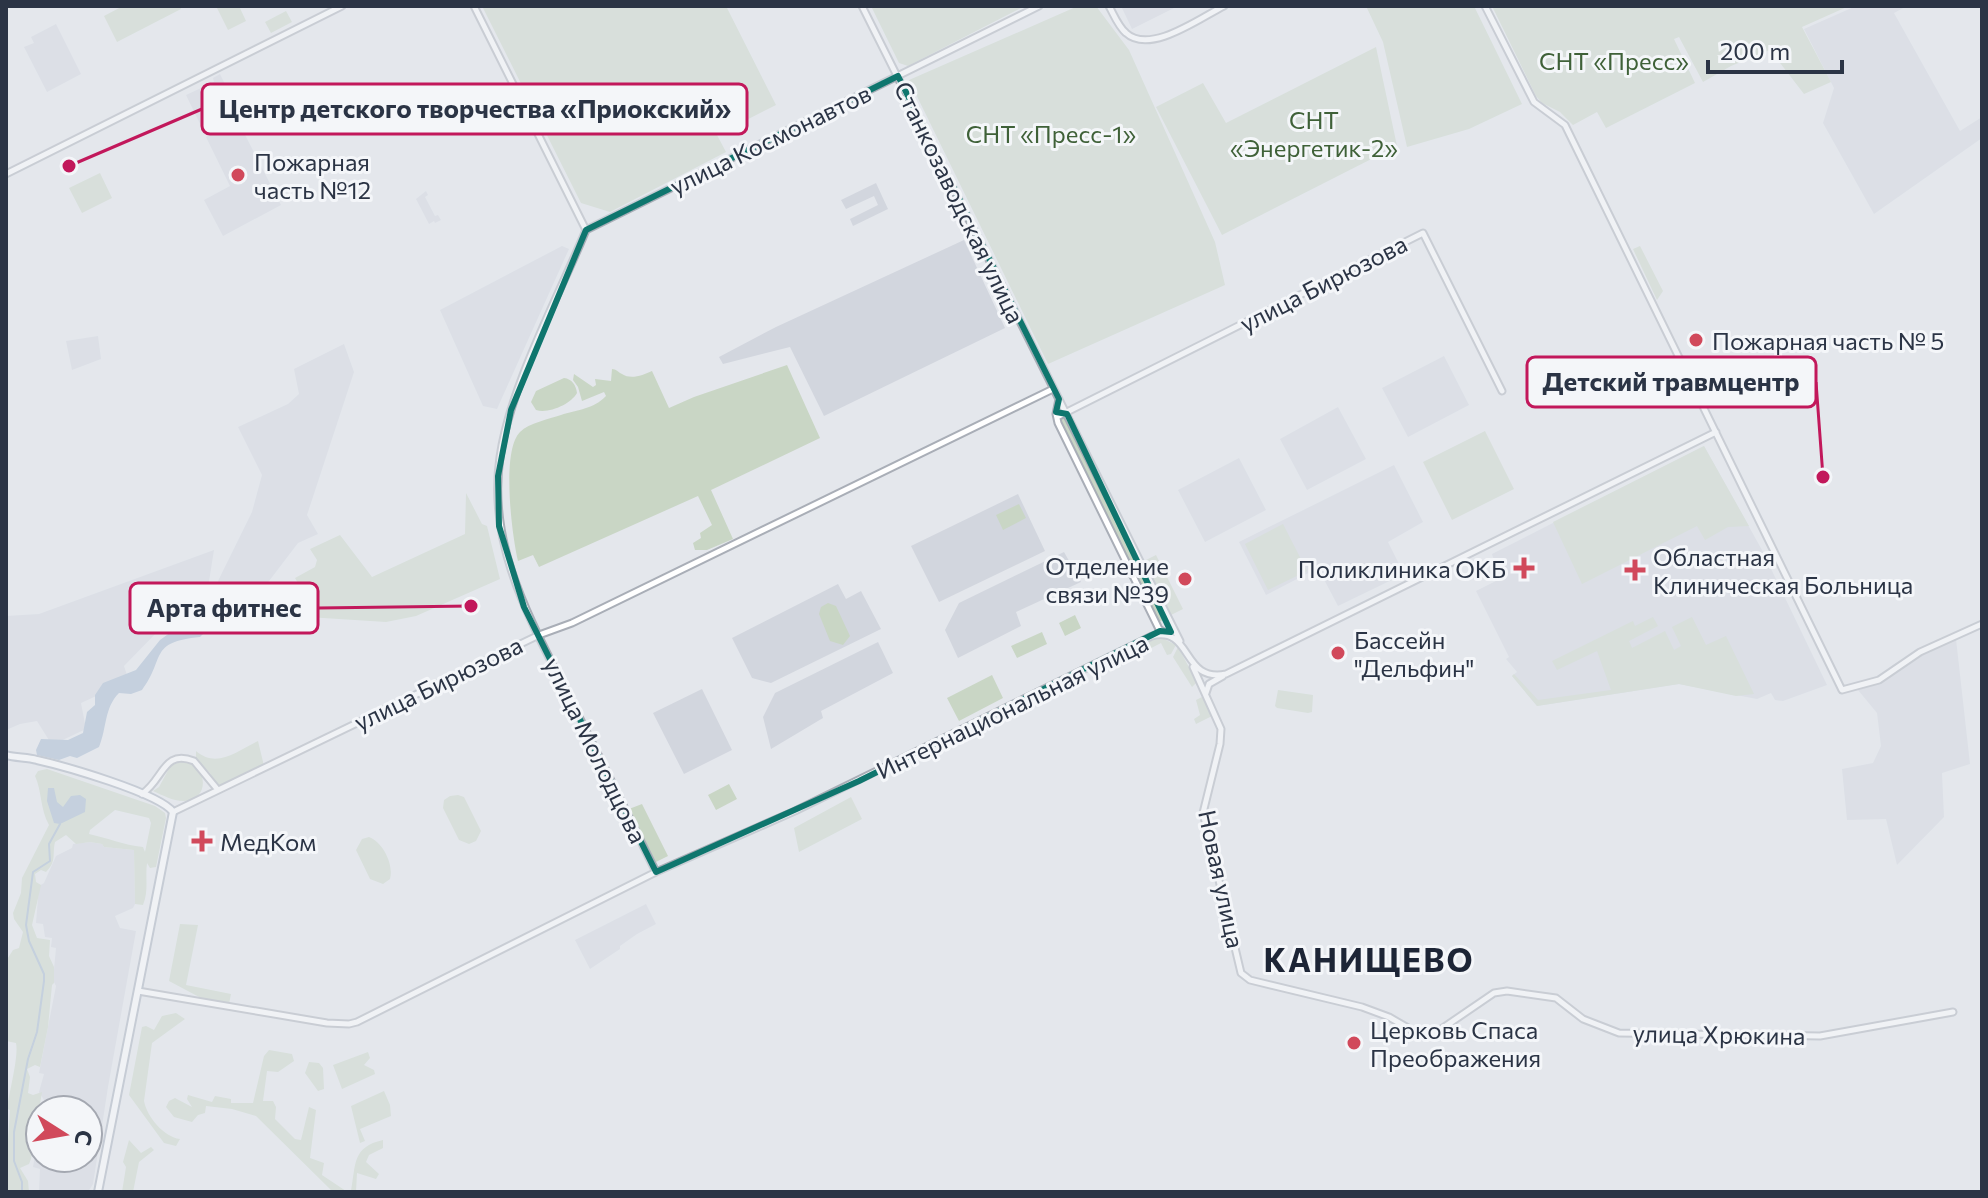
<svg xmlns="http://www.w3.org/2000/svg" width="1988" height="1198" font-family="Commissioner,sans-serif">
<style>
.built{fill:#d2d6de}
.green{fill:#c9d6c5;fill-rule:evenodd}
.water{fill:#9fb4cc}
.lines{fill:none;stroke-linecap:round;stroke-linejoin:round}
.stream{stroke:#9fb4cc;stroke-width:2}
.secondary-casing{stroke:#a9aeb7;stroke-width:9}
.primary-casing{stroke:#a3abb8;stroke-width:10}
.secondary{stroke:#fff;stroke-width:5}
.primary{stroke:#fff;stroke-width:6}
.marked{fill:none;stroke:#0f766e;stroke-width:6;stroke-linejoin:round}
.poi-dot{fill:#d1495b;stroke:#f4f6f9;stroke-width:3}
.labels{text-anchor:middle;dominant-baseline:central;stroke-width:6;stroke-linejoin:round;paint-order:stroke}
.park-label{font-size:24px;fill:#3f6138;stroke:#f4f6f9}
.street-label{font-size:24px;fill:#2b3445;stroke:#f4f6f9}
.poi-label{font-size:24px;fill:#2b3445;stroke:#f4f6f9;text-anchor:start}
.district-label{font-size:32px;font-weight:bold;letter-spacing:2px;fill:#1d2536;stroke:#f4f6f9}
.leader{fill:none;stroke:#c2185b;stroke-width:3}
.callout-dot{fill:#c2185b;stroke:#f4f6f9;stroke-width:3}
.callout{fill:#f4f6f9;stroke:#c2185b;stroke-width:3}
.callout-label{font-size:26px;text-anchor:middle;font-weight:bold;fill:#2b3445}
</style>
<rect width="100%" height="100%" fill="#e4e7ec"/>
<path class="built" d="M1121,6H1178L1132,29Z
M1856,6H1907L1894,13L1960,131L1982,117V138L1874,214L1823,123L1834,88L1804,29Z
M56,24L81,74L47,92L24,47L34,43L31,37Z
M220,74L241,117L205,134L186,95L214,82L213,78Z
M238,121L281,205L223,236L204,200L230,186L206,137Z
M876,183L888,209L853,226L850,219L878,205L874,196L846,209L841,200Z
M426,191L428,195L425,197L435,216L438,215L441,220L435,223L434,221L429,224L416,199Z
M964,240L1005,328L824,416L790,347L723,364L719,357L776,327Z
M562,246L569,249L497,409L483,406L440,310Z
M98,336L101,359L72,370L66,341Z
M344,344L354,372L307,515L318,534L298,543L253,602L255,615L215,631L205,622L232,606L218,581L252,512L262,475L238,427L288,404L299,394L294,369Z
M1444,356L1469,405L1408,437L1382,388Z
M1338,407L1366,459L1307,490L1280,439Z
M1704,446L1762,550L1827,685L1783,701L1775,700L1771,693L1757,699L1679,684L1537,706L1512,676L1517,672L1506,659L1509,657L1476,591L1500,579L1492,554Z
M1239,458L1266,510L1205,542L1178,490Z
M1394,465L1423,522L1388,542L1404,574L1338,606L1318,568L1266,595L1239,542Z
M1018,494L1045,551L939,602L911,546Z
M214,550L207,594L164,615L160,629L124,666L129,681L81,703L86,729L52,745L37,721L20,724L6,730V616L39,614Z
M1064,552L1081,582L1016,612L1021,626L958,658L945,630L959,603Z
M838,584L846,599L861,591L881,629L771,683L752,678L732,638Z
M1956,639L1970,764L1942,773L1944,817L1897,865L1886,819L1847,820L1842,769L1873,763L1881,746L1877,713L1858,690L1878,684L1918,657Z
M878,642L893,673L821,711L823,718L771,749L763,717L775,693Z
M702,689L732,750L684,774L653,713Z
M90,842L102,844L104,847L134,850L135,904L133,908L115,916L120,928L136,931L108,1087L93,1184L88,1192H39L40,1169L33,1167L40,1125V1158H88V1110H43L44,1100L39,1092L44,1074L39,1073L56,986L53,980L56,948L51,947L52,938L45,937L43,924L36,923L39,886L44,883L56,856L72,848L73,844Z
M646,904L656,924L637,934L620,946V949L590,969L575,940Z"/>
<path class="green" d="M123,6H180L181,9L117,42L104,16Z
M216,6H239L246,21L228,30Z
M482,6H726L776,105L717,135L726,152L610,212L581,203Z
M871,6H1025L908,66L899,63Z
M1078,6H1096L1129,50L1215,242L1225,285L1048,364L909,80Z
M1366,6H1474L1522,104L1469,129L1407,147L1383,42Z
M1492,6H1849L1802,27L1831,82L1804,94L1770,50L1731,66L1703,82L1679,37L1674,39L1695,83L1606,128L1597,112L1573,125L1560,112L1542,103L1536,96Z
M286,11L292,22L271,33L265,22Z
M1376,47L1397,146L1222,235L1156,107L1203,83L1226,123Z
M100,173L112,198L82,213L69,188Z
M1640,246L1663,291L1657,300L1633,249Z
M787,365L820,438L711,490L733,539L707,550H695L693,543L701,538L700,533L712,525L698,496L539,567L533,555L518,561C512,536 501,451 520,432C529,423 549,419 561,415C576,410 594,409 606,396L604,392L582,401L578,387L573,380L574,374L593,387L596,385L595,379L611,381L612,369C616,369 618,372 622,374C631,380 643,375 652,371L669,408L694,397Z
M564,378C572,379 576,385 577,393C571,404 549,414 536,410L531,402L536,391Z
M1064,414L1167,618L1159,622L1058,417Z
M1485,431L1514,489L1452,520L1423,462Z
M1704,446L1749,526L1728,527L1705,540L1697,526L1582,584L1553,522Z
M466,493L482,524L487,526L500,579L416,616L386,622L276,615L272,607L302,590L295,578L315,567L317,560L310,549L340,535L372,577L465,534Z
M1019,504L1026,518L1003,530L996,515Z
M1283,524L1307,571L1268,590L1245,544Z
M1156,555L1183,609L1171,615L1144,561Z
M828,603L836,606L850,636L843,645L830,641L819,614L821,607Z
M1075,615L1081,628L1065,636L1059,623Z
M1653,617L1658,626L1629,641L1632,648L1665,631L1674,650L1681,646L1672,627L1692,617L1706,645L1726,636L1754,694L1736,696L1679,684L1537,706L1512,676L1514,674L1538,700L1611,690L1597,651L1557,670L1552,661L1633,621L1635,626Z
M1042,632L1047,644L1017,658L1011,646Z
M1164,639L1176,645L1171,654L1167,655L1161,643L1130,659L1131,650L1153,640Z
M1178,647L1197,682L1192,687L1173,657Z
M992,675L1003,698L959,721L947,698Z
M1278,690L1313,695L1312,712L1308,713L1277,708L1275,706Z
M1204,696L1212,716L1196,724L1194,719L1200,715L1196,700Z
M258,741L265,770L224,791L219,790L210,773L196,759V751C217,769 237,751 258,741Z
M184,761C208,766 210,799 185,801C175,802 162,795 153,791L159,787L171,765Z
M47,769L155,806L165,813L166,818L156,867L150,868L147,863C145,878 149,890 143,905L135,904L134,850L104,847L102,844L90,842L76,844L66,835L55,842C52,855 57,861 46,872L41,870L35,874L36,882L41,885L32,925L37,938L50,940L49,956L54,967V983L52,985L48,1027L40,1067L35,1065L27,1069L30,1077L28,1093L33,1095L42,1092L31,1159L29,1164L20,1168L28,1181L29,1192H6L8,1171L6,1170L10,1110L7,1109C9,1093 19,1056 16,1043L6,1041V961L13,950L19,948L23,932L14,919L13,913L21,893L22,878L49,825C40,809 42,791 35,776L38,771ZM115,810L149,818L151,823L145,852L143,847C123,845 108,838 89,834L90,830Z
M729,784L737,799L716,810L708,795Z
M458,795L464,797L481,831L476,841L469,844L459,840L443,808L444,800L450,796Z
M851,797L862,819L799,852L794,828Z
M642,804L668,856L656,862L629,809Z
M369,837C383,842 394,865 390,879L383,884L370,879L356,850L362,839Z
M180,924L198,925L186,985L231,994L229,1004L201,998L169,981Z
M176,1013L185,1019L152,1043L144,1101C147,1117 164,1137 180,1139L176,1146L164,1143L129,1095L142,1027L146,1026L154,1030L162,1016Z
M269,1050L292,1054L294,1061L278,1072L267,1071L263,1101H273L276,1107L275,1119L295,1139L301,1140L309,1107L316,1110L310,1158L324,1163L322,1175L346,1191H351C356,1164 352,1147 383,1140V1148L369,1155L366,1162L379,1174L376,1179L357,1173L356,1192H333L256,1116L232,1109L206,1106L205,1113L198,1115L192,1122L174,1117L166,1107L169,1101L175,1098L192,1107L187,1099L188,1095L212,1102L215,1096L231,1099V1103H253L264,1056Z
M368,1052L370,1058L364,1065L374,1070L375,1074L342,1089L333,1065Z
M309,1062L319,1063L323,1068L324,1089L318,1091L305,1073Z
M384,1091L390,1105L391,1116L360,1129L365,1141L360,1143L351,1106Z
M129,1140L141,1153L151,1147L154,1150L139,1162L133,1192H122L126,1167L123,1162Z"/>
<path class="water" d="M196,608L201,615L200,624L204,633L200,637C148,642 166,658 142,690L131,694L119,693C104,708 107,728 99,747L77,758L70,756L59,760L37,755L36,750L41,739L68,740L83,733L87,712L95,705V695L103,683L136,670L160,640L178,627L187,612Z
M48,788H54L57,802L63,807L71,796L80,795L86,799L85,812L60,824L54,823L47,801Z"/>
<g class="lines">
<path class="stream" d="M22,1192V1182L14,1161V1132L28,1059L37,1032L44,981V974L29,941L26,925L33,872L50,861L49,844L60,824"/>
<g class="secondary-casing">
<path id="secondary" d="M474,6L586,230C558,298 510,386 500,457C486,551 536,629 575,709C603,763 629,818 656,872
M862,6L1180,641
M1109,6C1114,15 1118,26 1126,33C1150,55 1200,18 1224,6
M1485,6L1534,102L1565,125L1842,690L1879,680L1920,652L1982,624
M6,174L342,6
M586,230L1039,6
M1059,399L1056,414L1058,423L1159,629L1166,634
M1057,417L1423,233L1502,391
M1193,667L1221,729L1220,744L1203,813L1241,973L1250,980L1362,1007L1389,1017L1422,1036L1434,1034L1494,993L1507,991L1556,998L1583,1019L1619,1033L1820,1036L1953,1012
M1206,693L1209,684L1223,676
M142,794C164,779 163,749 194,761L218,790
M173,812L539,635L572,623L1053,389
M138,991L327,1023L349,1024L357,1022L656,872L795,811L1152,636C1193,626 1181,683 1226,674L1716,432"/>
</g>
<g class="primary-casing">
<path id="primary" d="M6,755C16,758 27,757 37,760C64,766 159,793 173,812L98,1192"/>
</g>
<use href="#secondary" class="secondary"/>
<use href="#primary" class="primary"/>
</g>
<path d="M0 0H1988V1198H0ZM898,76L1059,399L1056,412L1067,414L1171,632L1160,631L859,781L656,872L524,607L499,526L498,476L511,410L586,230Z" fill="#e4e7ec" fill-opacity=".55" fill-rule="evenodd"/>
<path class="marked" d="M898,76L1059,399L1056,412L1067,414L1171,632L1160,631L859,781L656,872L524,607L499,526L498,476L511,410L586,230Z"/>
<g class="poi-dot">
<circle cx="238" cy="175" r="8"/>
<circle cx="1696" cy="340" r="8"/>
<path d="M1520 556h8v8h8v8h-8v8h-8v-8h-8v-8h8z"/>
<path d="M1631 558h8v8h8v8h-8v8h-8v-8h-8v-8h8z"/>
<circle cx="1185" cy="579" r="8"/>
<circle cx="1338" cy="653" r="8"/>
<path d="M198 829h8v8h8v8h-8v8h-8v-8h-8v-8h8z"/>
<circle cx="1354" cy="1043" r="8"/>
</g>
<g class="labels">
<g class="park-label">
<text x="1614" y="60">СНТ «Пресс»</text>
<text x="1314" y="119">СНТ<tspan x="1314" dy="28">«Энергетик-2»</tspan></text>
<text x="1051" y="133">СНТ «Пресс-1»</text>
</g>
<g class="street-label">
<text transform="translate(770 139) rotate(-26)">улица Космонавтов</text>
<text transform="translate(960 202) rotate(64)">Станкозаводская улица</text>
<text transform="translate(1323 283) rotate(-27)">улица Бирюзова</text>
<text transform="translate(438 683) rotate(-26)">улица Бирюзова</text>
<text transform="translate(1012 706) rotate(-26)">Интернациональная улица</text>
<text transform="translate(596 750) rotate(64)">улица Молодцова</text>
<text transform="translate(1222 879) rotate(78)">Новая улица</text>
<text transform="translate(1719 1034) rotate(1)">улица Хрюкина</text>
</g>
<g class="poi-label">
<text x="254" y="161">Пожарная<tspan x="254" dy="28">часть №12</tspan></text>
<text x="1712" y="340">Пожарная часть № 5</text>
<text x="1653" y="556">Областная<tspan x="1653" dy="28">Клиническая Больница</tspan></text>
<text x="1169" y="565" text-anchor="end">Отделение<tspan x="1169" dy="28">связи №39</tspan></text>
<text x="1506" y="568" text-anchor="end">Поликлиника ОКБ</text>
<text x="1354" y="639">Бассейн<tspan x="1354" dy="28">"Дельфин"</tspan></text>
<text x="220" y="841">МедКом</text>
<text x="1370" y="1029">Церковь Спаса<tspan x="1370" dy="28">Преображения</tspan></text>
</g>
<g class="district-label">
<text x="1369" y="959">КАНИЩЕВО</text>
</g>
</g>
<path class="leader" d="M69 166L202 109M1823 477L1816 382M471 606L318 608"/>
<g class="callout-dot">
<circle cx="69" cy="166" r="8"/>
<circle cx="1823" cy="477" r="8"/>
<circle cx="471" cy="606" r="8"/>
</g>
<g class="callout">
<rect x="202" y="84" width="545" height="50" rx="8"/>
<rect x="1527" y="357" width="289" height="50" rx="8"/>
<rect x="130" y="583" width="188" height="50" rx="8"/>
</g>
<g class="callout-label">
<text x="475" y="118">Центр детского творчества «Приокский»</text>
<text x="1671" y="391">Детский травмцентр</text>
<text x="224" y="617">Арта фитнес</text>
</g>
<rect width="1988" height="1198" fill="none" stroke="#2b3445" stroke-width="16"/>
<g transform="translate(64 1134) rotate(101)"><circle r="38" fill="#f4f6f9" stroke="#a4a8b1" stroke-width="2"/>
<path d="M0-6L14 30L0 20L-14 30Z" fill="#d1495b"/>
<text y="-12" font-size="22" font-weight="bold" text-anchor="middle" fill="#2b3445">С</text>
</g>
<path d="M1708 60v12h134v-12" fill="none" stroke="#2b3445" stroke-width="4"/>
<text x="1720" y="60" font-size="24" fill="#2b3445" stroke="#f4f6f9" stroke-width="6" paint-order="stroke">200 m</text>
</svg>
